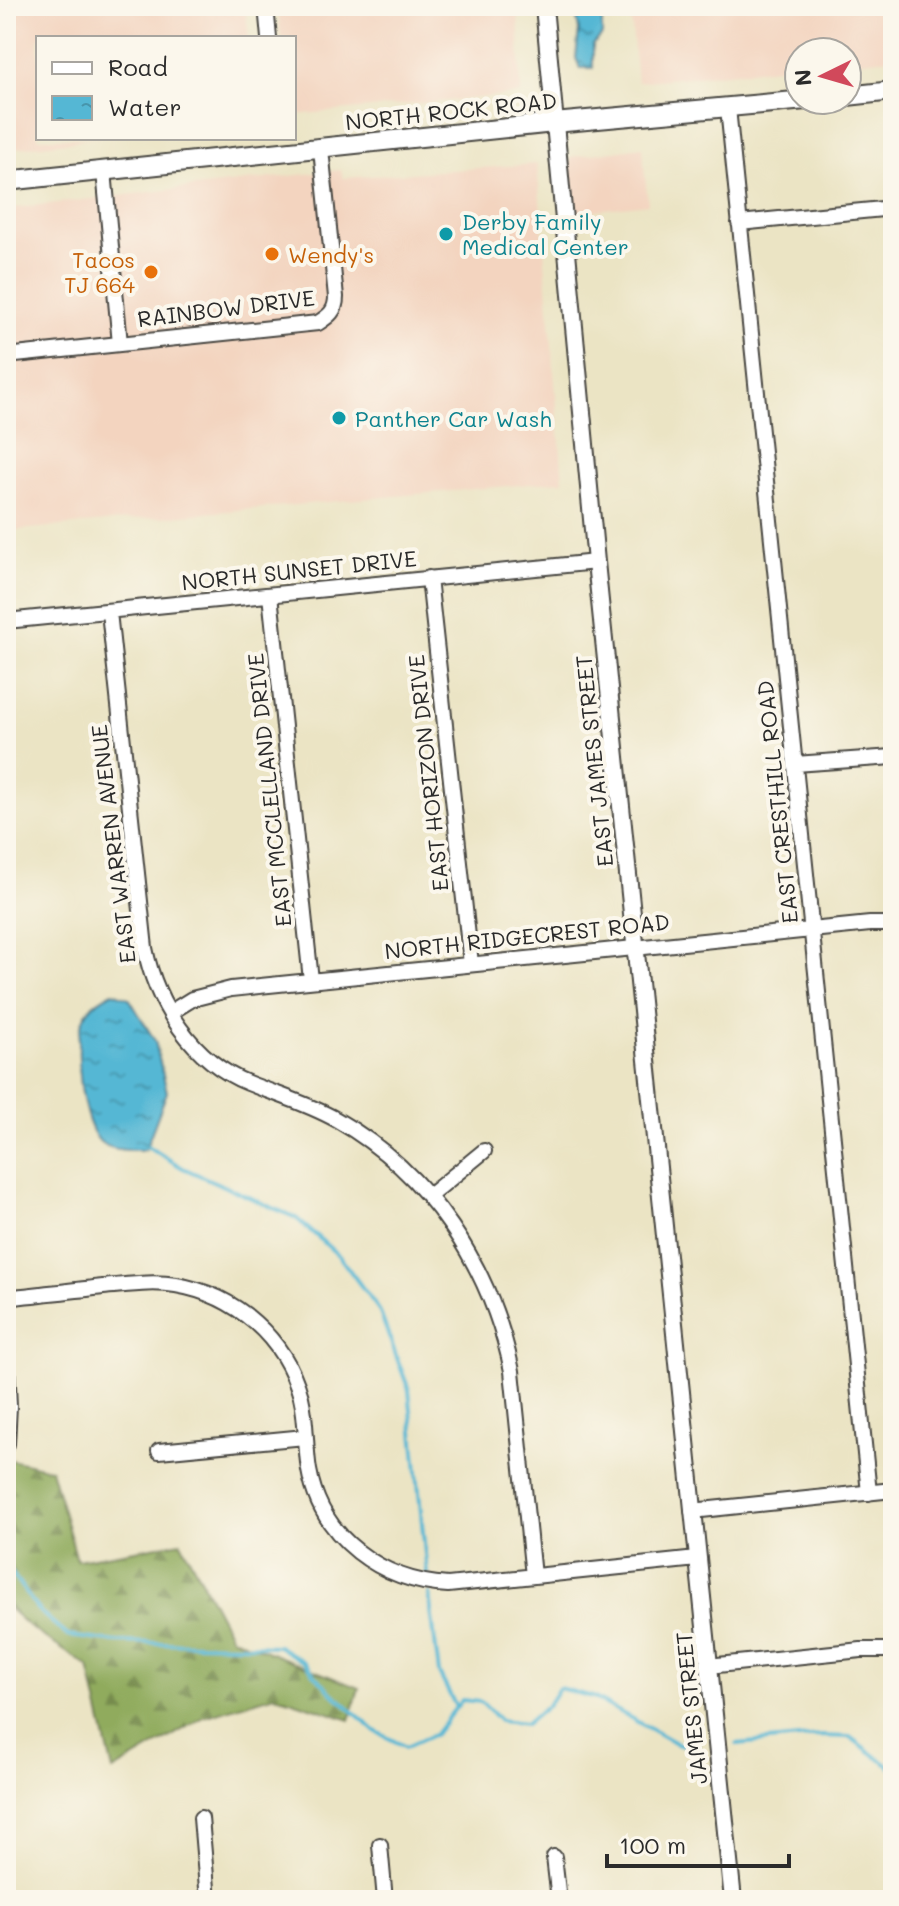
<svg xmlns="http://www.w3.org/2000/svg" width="899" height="1906" font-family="Mali,sans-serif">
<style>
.built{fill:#f3d4bf}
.forest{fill:url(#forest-firs);stroke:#5e6b44;stroke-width:2}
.water{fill:url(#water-ripples);stroke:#407180;stroke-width:2}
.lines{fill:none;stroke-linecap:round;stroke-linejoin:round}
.stream{stroke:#55b7d4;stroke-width:4}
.minor-casing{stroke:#484742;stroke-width:18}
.tertiary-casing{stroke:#484742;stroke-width:20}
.secondary-casing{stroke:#484742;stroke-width:22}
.minor{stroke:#fff;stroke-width:14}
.tertiary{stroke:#fff;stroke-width:16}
.secondary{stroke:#fff;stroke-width:18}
.culture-dot{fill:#0f9aa8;stroke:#fbf7ec;stroke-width:3}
.food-dot{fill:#e8710a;stroke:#fbf7ec;stroke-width:3}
.labels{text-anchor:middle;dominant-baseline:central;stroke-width:8;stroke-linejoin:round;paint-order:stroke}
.street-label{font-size:22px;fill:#2b2b2b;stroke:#fbf7ec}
.culture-label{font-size:22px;fill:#0d838f;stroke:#fbf7ec;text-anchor:start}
.food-label{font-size:22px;fill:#c56008;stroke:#fbf7ec;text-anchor:start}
</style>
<defs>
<pattern id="forest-firs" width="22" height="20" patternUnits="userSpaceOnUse" patternTransform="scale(2)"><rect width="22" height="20" fill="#90ab5d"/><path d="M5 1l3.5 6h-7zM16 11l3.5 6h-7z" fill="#768b4d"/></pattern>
<pattern id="water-ripples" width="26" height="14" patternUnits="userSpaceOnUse" patternTransform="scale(2)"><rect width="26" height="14" fill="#55b7d4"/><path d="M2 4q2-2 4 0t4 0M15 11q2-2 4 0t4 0" fill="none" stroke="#4795ac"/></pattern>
</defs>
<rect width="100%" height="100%" fill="#fbf7ec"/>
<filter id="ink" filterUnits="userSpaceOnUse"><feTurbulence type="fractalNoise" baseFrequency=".0125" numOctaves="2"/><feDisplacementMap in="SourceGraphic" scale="16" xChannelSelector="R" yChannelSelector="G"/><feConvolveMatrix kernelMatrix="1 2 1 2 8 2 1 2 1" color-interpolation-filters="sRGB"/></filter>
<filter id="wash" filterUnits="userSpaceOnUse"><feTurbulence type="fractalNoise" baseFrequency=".006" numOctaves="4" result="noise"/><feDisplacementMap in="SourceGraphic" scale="32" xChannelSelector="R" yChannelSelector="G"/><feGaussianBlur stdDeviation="1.8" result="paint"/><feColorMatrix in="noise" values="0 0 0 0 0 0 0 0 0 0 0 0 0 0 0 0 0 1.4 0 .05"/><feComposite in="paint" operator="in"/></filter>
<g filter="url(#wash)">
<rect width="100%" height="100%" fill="#ebe4c4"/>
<path class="built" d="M51,6H245L249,38H38V138H101L9,149L6,120V10Z
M278,6H518L521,94L294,115V38H281Z
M630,6H893V58L847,62V52H799V66L637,82Z
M642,147L648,204L572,213L568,168L571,157Z
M537,164L563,481L6,531V209L341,170L343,178Z"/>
<path class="forest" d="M6,1459L51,1469L77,1560L181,1542L231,1637L359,1688L350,1720L275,1695L204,1717L113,1771L89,1667L33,1630L6,1606Z"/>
<path class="water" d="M575,6H597L602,17V35L593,45V68H580L576,58L579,30Z
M113,992L129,998L155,1041L167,1092L145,1150C132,1150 115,1151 103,1144C81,1130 73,1044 83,1020C88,1006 100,999 113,992Z"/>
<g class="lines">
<path class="stream" d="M147,1146L183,1168L296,1218L339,1256L379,1310L409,1390L427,1574
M6,1565L38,1610L68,1636L117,1642L278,1646L304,1662L328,1689L375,1731L406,1747L435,1734L462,1700L481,1702L500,1721L526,1724L548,1705L559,1688L593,1697L679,1745H698
M429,1594L439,1673L456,1707
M737,1744L820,1736L850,1737L893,1769"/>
</g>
</g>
<g filter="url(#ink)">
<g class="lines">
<g class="minor-casing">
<path id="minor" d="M266,6L269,38
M728,108L869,1493
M104,171L120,344
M739,223L893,208
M6,356L318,323C329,316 336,311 336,297L321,149
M429,578L471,964
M270,595L311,980
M109,612L145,948C156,1004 193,1061 248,1083C278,1095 309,1104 337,1120C430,1173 491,1267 512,1371L533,1576
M6,621L596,562
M795,764L893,757
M171,1012L192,999L231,989L870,924H893
M429,1196L484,1151
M6,1298C38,1294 71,1291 103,1287C128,1285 152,1281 176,1285C236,1295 285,1338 301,1397C307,1421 305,1446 309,1470C321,1539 382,1581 448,1585L697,1559
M159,1451L305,1437
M692,1511L893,1490
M708,1666L861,1650H893
M201,1818L208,1900
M380,1845L385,1900
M554,1857L559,1900"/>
</g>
<g class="tertiary-casing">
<path id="tertiary" d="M544,6L596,562L733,1900
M6,1363L8,1406L6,1444"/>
</g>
<g class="secondary-casing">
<path id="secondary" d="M847,96L893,91
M6,181L554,123L806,100"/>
</g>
<use href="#minor" class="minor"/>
<use href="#tertiary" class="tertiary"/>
<use href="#secondary" class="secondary"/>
</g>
</g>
<g class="culture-dot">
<circle cx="446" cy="234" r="8"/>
<circle cx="339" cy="418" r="8"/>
</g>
<g class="food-dot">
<circle cx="272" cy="254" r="8"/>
<circle cx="151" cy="272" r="8"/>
</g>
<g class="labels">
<g class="street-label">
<text transform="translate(451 111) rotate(-6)">NORTH ROCK ROAD</text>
<text transform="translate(226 308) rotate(-7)">RAINBOW DRIVE</text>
<text transform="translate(299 570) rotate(-6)">NORTH SUNSET DRIVE</text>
<text transform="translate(594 761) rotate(-96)">EAST JAMES STREET</text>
<text transform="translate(428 773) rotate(-96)">EAST HORIZON DRIVE</text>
<text transform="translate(269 790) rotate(-96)">EAST MCCLELLAND DRIVE</text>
<text transform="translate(777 802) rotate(-96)">EAST CRESTHILL ROAD</text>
<text transform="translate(113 844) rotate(-97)">EAST WARREN AVENUE</text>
<text transform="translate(527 936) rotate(-6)">NORTH RIDGECREST ROAD</text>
<text transform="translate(691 1708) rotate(-96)">JAMES STREET</text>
</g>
<g class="culture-label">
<text x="462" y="221">Derby Family<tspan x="462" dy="25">Medical Center</tspan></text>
<text x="355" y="418">Panther Car Wash</text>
</g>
<g class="food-label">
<text x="288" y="254">Wendy's</text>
<text x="135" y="259" text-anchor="end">Tacos<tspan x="135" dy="25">TJ 664</tspan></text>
</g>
</g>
<rect width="899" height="1906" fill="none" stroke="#fbf7ec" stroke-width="32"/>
<rect x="36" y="36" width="260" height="104" fill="#fbf7ec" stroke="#a8a59f" stroke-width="2"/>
<rect x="52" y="62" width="40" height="12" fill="#ffffff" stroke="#a8a59f" stroke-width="2"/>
<text x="108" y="76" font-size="24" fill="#2b2b2b">Road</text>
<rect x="52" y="96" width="40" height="24" fill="url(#water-ripples)" stroke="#a8a59f" stroke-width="2"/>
<text x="108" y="116" font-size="24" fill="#2b2b2b">Water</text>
<g transform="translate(823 76) rotate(265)"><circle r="38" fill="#fbf7ec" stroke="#a8a59f" stroke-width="2"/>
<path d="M0-6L14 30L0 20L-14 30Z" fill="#d1495b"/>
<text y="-12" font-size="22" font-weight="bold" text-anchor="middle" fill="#2b2b2b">N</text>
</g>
<path d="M607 1854v12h182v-12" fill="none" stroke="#2b2b2b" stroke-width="4"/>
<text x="619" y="1854" font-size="24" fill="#2b2b2b" stroke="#fbf7ec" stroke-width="6" paint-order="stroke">100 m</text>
</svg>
